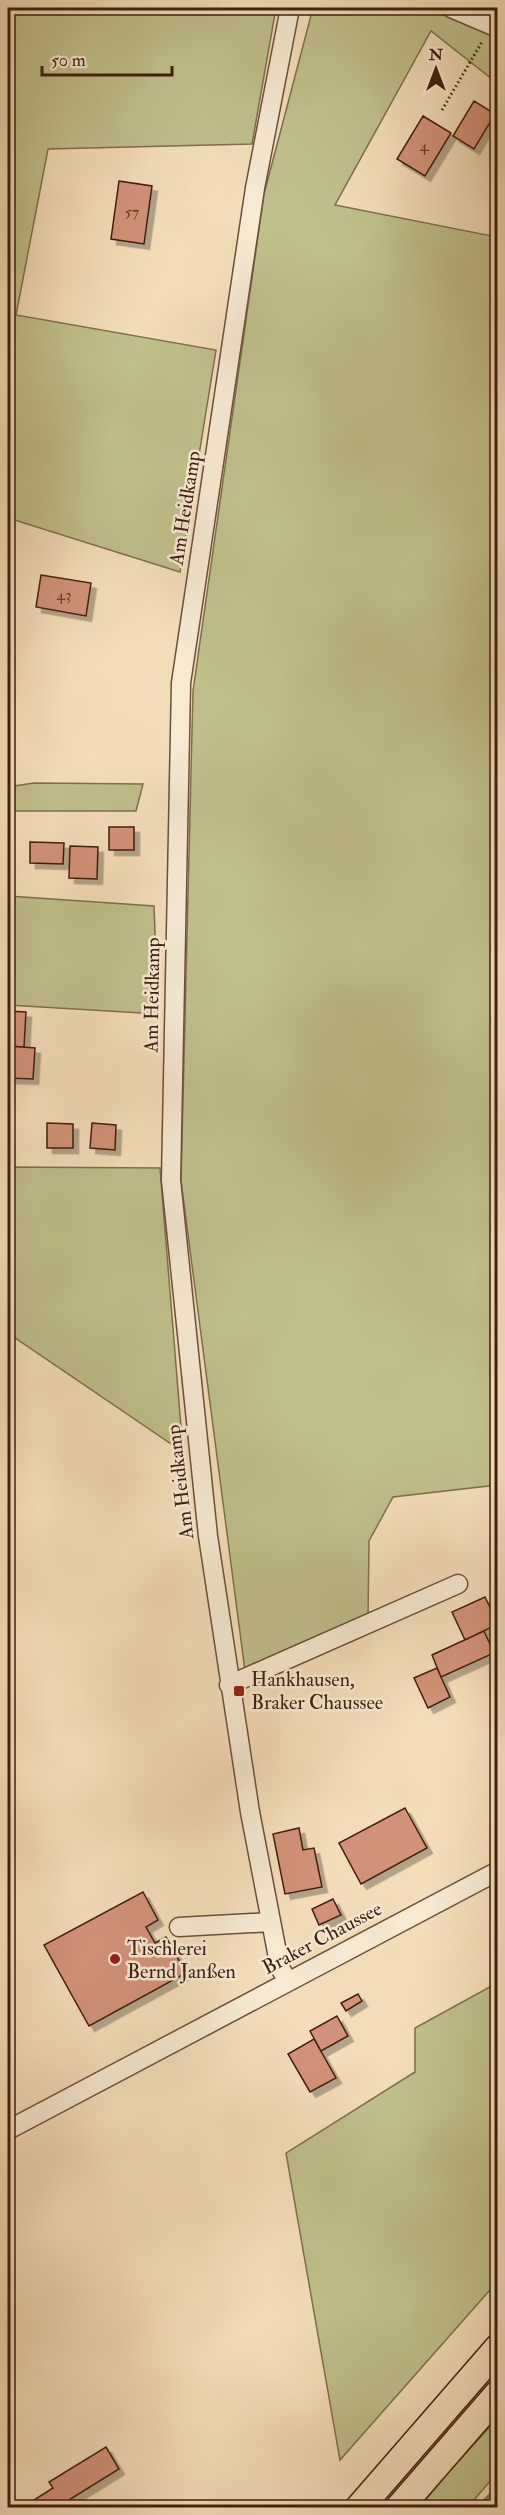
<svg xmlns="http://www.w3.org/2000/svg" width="505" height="2515" font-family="'IM FELL Double Pica',serif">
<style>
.green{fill:#c0bf8c;stroke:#806e4d;stroke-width:1.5}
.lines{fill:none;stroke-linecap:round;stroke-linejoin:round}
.stream{stroke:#787c73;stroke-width:5}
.building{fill:#d29279;stroke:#401e0e;stroke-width:1.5;filter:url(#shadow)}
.minor-casing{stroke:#6d4e39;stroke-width:21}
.highway-casing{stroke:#401e0e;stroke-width:30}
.path{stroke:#401e0e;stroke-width:3;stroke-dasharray:1.5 3;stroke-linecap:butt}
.minor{stroke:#f7e9d2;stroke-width:18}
.highway{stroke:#f3ddb9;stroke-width:27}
.poi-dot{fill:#8f2418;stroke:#f7e9d2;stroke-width:2}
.labels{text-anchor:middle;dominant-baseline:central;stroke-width:5;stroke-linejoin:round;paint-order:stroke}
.number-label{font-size:16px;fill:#643b29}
.street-label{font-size:20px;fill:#401e0e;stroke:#f7e9d2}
.poi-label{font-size:20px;fill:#401e0e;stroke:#f7e9d2;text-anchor:start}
</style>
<defs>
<filter id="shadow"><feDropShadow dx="5.5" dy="5.5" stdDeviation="0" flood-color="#0004"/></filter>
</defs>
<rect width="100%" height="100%" fill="#f3ddb9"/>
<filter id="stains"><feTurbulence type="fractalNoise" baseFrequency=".00333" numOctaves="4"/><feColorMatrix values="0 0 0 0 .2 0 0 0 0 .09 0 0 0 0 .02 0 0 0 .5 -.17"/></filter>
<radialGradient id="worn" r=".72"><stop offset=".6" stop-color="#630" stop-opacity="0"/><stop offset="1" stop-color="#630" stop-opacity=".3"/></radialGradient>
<path class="green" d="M8,8H276L252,144L48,149L16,315L216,350L180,572L8,518Z
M313,8H497V83L431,31L335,205L497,237V1485L393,1497L369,1541L368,1620L245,1671L181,1181L193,691L264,194Z
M34,783L143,784L136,811H8V787Z
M8,896L154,906L158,1014L8,1005Z
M8,1167L160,1168L183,1452L8,1333Z
M497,1983V2282L340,2460L286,2153L415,2072V2028Z
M497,2419V2473L468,2507H420L444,2477Z"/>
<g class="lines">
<path class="stream" d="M479,2508L498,2487"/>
</g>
<path class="building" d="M474,101L495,114L474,149L453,136Z
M423,116L451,133L425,176L397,159Z
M119,181L152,186L144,244L111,239Z
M41,575L91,583L86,616L36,607Z
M109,827H134V850H109Z
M30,842L64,843L63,864L30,863Z
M70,846L98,847L97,879L69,878Z
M8,1011L26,1012L24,1047L8,1046Z
M8,1046L35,1048L33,1079L8,1078Z
M47,1123L73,1124V1148H47Z
M92,1123L116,1125L115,1150L90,1148Z
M485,1597L498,1624L465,1640L452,1612Z
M484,1631L494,1653L441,1677L432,1655Z
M437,1668L450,1697L428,1708L414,1678Z
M405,1808L427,1848L361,1884L339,1843Z
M299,1828L303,1850L314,1848L322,1887L285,1894L273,1834Z
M143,1892L158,1920L146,1927L155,1943L166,1937L186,1973L89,2026L44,1945Z
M333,1899L341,1915L319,1925L312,1909Z
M358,1994L362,2001L346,2011L341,2003Z
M337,2016L348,2036L321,2051L310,2031Z
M314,2039L336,2078L310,2092L288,2054Z
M106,2447L119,2469L56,2508H39L34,2500L53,2488L49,2482Z"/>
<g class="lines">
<g class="minor-casing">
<path id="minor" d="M451,8L498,28
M229,1685L458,1584
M179,1927L271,1922
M288,1981L280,1968L250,1812L208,1536L171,1180L181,683L255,188L290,8
M8,2130L498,1871"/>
</g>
<g class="highway-casing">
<path id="highway" d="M359,2508L498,2348
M399,2508L498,2394"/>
</g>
<path class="path" d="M442,110L483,40"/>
<use href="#minor" class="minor"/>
<use href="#highway" class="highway"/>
</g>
<g class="poi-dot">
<rect x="233" y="1685" width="12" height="12" rx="3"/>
<circle cx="115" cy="1959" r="6"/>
</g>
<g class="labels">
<g class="number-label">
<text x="424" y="146">4</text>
<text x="132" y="212">57</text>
<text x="64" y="595">43</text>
</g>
<g class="street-label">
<text transform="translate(185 508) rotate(-81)">Am Heidkamp</text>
<text transform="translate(152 995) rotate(-89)">Am Heidkamp</text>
<text transform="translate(180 1482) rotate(-97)">Am Heidkamp</text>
<text transform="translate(322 1938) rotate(-28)">Braker Chaussee</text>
</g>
<g class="poi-label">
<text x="251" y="1679">Hankhausen,<tspan x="251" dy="23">Braker Chaussee</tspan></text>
<text x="127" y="1948">Tischlerei<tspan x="127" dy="23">Bernd Janßen</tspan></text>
</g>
</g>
<rect width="505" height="2515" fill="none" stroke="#f3ddb9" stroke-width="30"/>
<rect x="9" y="9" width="487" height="2497" fill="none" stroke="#401e0e" stroke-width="3"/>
<rect x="15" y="15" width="475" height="2485" fill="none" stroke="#401e0e" stroke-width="1.5"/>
<g transform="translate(436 69)" stroke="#f7e9d2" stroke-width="4.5" paint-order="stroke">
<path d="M0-4.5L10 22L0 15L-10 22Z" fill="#401e0e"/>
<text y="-9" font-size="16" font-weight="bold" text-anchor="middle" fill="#401e0e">N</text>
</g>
<path d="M42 66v9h130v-9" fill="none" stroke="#401e0e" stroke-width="3"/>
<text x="51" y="66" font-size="18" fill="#401e0e" stroke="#f7e9d2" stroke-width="4.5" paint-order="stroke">50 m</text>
<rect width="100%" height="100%" filter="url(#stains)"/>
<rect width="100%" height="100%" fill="url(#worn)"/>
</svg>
